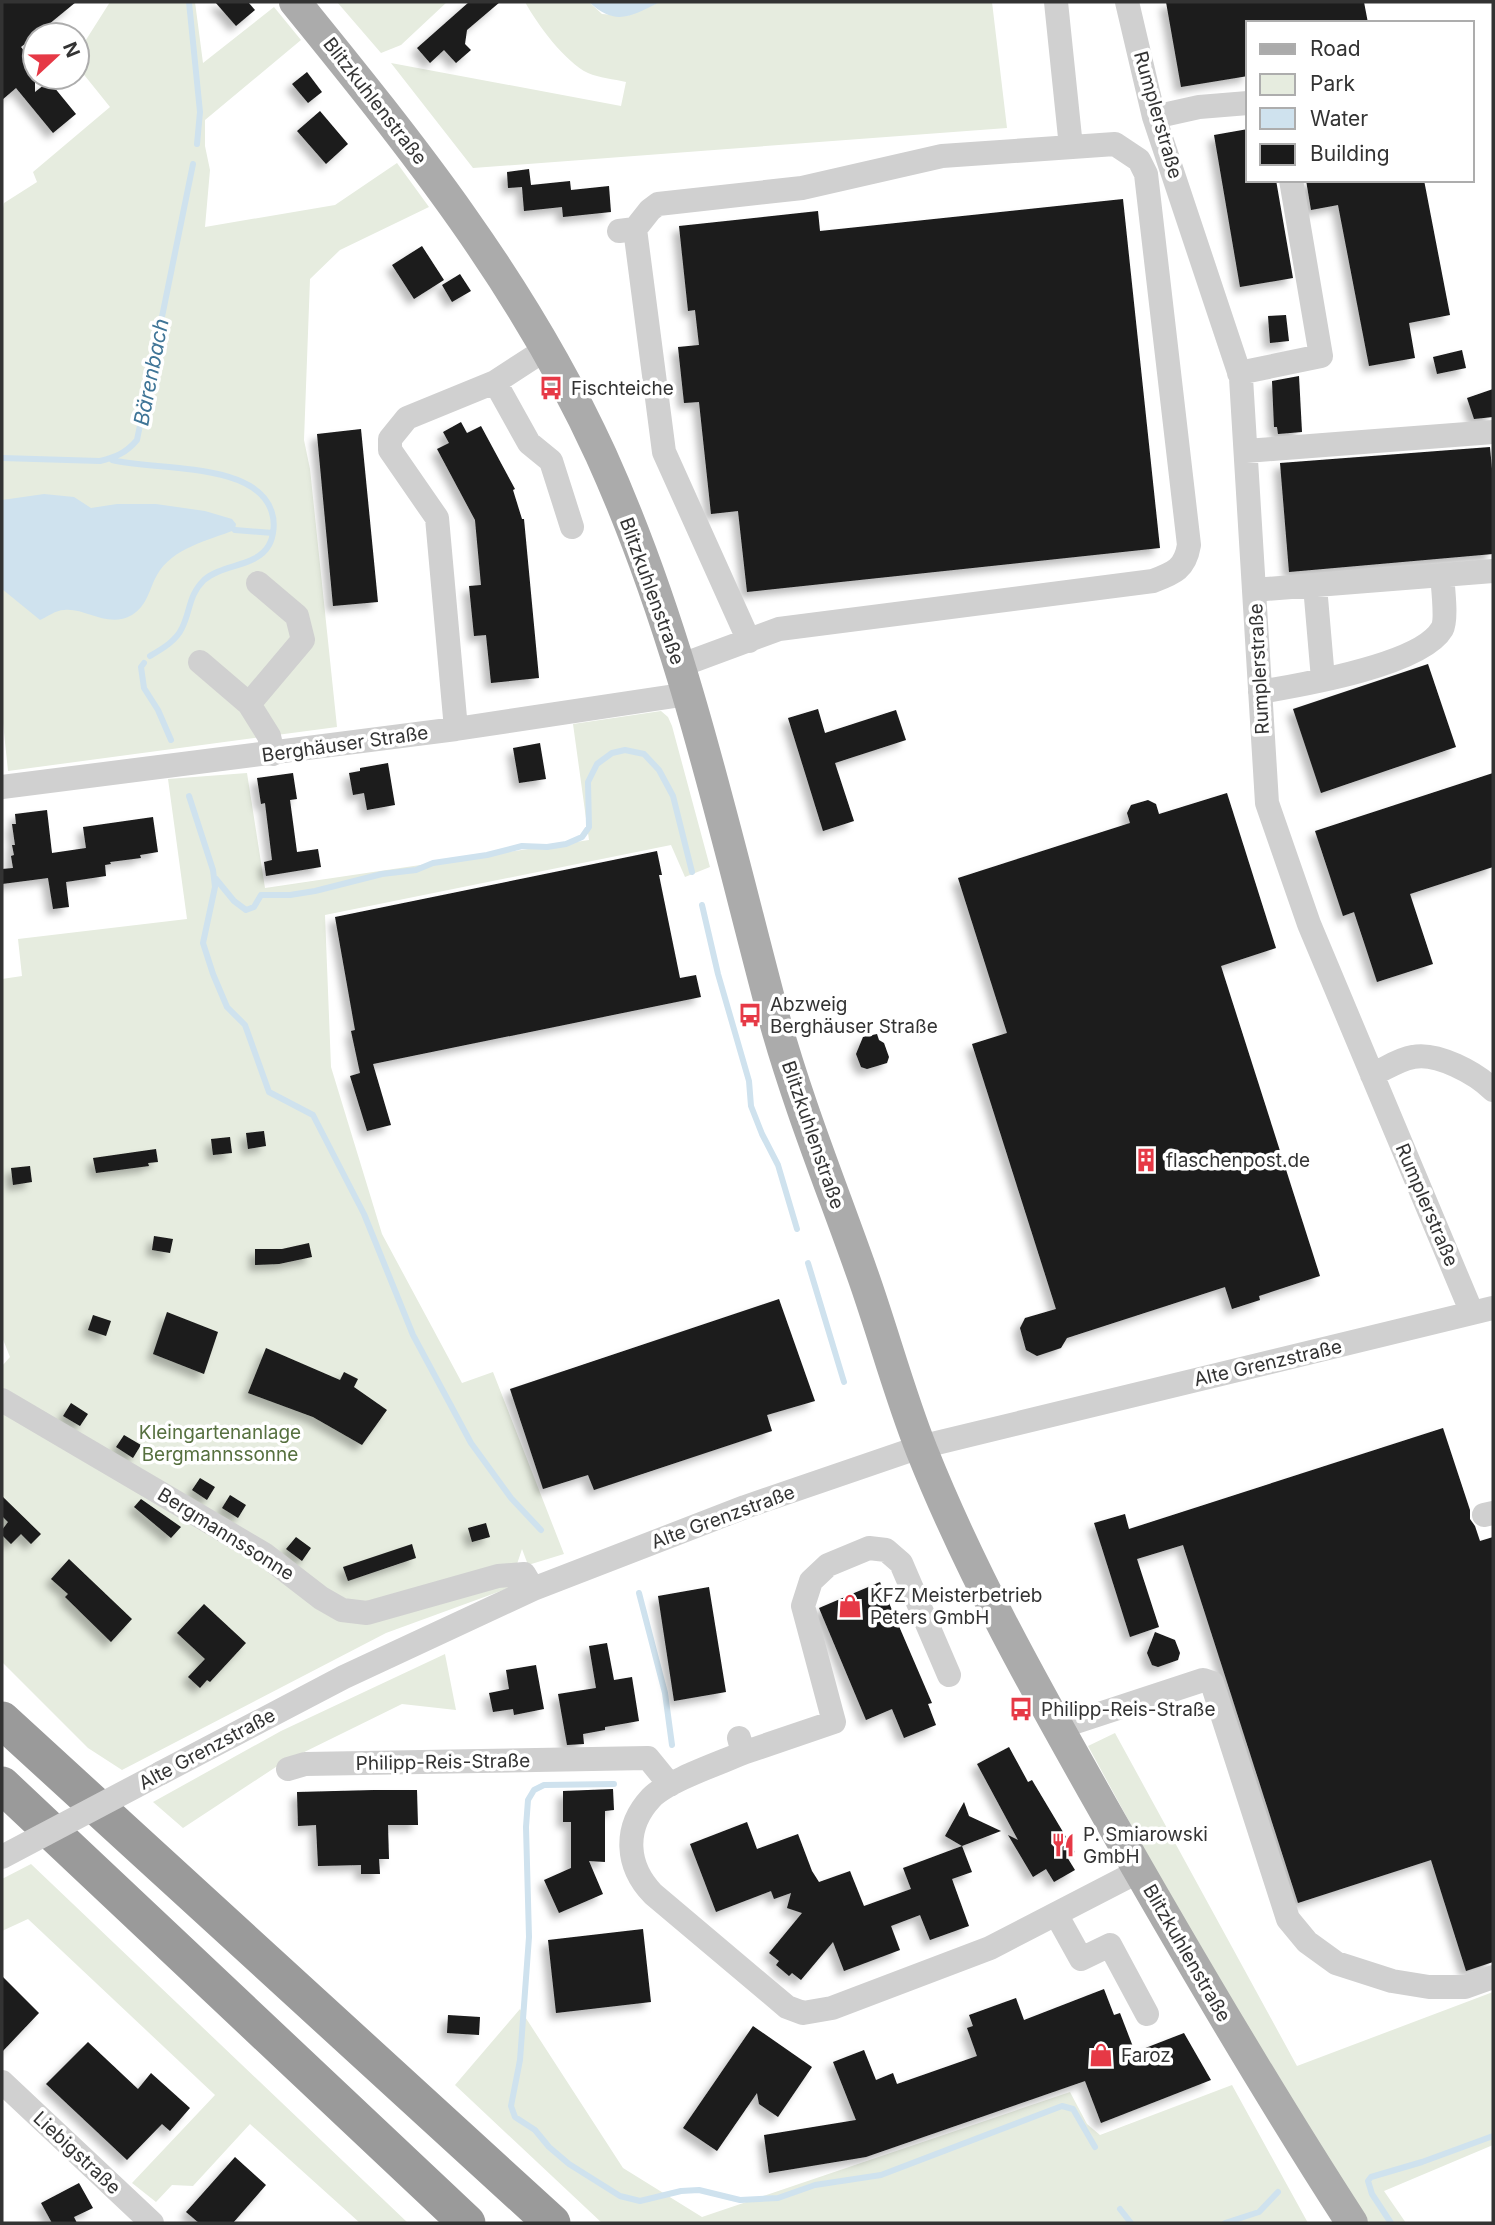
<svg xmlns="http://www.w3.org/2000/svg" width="1495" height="2225" font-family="Inter,sans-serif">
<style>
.green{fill:#e6ecdf}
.water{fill:#cfe2ee}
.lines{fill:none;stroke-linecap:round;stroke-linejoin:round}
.stream{stroke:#cfe2ee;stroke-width:6}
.building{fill:#1a1a1a;filter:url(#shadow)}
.minor{stroke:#d0d0d0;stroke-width:24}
.major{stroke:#ababab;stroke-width:32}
.highway{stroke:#9a9a9a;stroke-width:37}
.minor-bridge{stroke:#d0d0d0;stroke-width:24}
.labels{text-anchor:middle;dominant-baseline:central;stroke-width:7;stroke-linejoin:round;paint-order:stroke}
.street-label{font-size:19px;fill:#333;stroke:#fff}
.poi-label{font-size:19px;fill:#333;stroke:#fff;text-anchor:start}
.park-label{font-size:19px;fill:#56703f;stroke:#fff}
.water-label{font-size:21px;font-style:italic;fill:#3f7597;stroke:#fff}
</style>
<defs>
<filter id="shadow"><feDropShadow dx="-6" dy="6" stdDeviation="3.5" flood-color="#0004"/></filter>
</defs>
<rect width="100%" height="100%" fill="#fff"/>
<path class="green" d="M110,2H195L203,63L274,7L301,40L205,120V146L210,170L205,227L335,205L397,163L429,207L340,250L310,279L304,440L310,469L337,727L8,771L2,713V214L4,203L37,182L33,172L110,107L77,66V54Z
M337,2H447L401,45L381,53Z
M525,2H589L602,14L627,16L660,2H992L1007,128L473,168L391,63L621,106L626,82C614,79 599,78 588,73C565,62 537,24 525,2Z
M661,711L668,717L672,726L710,867L685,877L671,845L325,915L331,1067L382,1234L462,1383L493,1372L564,1554L528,1565L522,1549L509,1588L386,1633L122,1770L88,1748L2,1662V1366L10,1357L2,1337V979L22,976L18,939L187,919L168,779L247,773L265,888L589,840L573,724Z
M445,1654L456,1710L402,1704L282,1763L183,1828L153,1802L281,1731Z
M1115,1733L1297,2066L1493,1992V2145L1384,2191L1406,2223H1367L1226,1999L1088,1746Z
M31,1864L408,2223H360L250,2124L193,2186L172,2185L156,2202L132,2183L215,2095L28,1919L2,1931V1879Z
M520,2009L623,2168L702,2217L1070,2092L1087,2124L1100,2135L1232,2085L1308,2223H602L455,2085Z"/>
<path class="water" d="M589,2H660C631,16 616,27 589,2Z
M44,494L74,497L91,508L117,504H156L205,511L232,519L236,524L235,530C209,540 172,548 157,575C149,589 148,605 132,615C107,629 85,607 64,610C56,610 47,617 40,620L2,589V500Z"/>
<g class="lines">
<path class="stream" d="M189,2L200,112L197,144
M2,458L100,461C116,457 126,453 137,440L193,164
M112,460C155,471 258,461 272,513C275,522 274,536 269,545C257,567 222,564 204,580C188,596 191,610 182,628C176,641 162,649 150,656
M235,530L273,533
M144,663L141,667L144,688L158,710L171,740
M189,796L213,870L215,887L203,943L213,974L227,1007L245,1025L269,1092L313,1115L364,1214L413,1335L471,1443L511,1498L541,1530
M216,879L234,901L246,910L254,907L261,895H290L315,891L382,874L416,870L433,863L487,855L522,846L547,847L566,844L582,837L589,827L588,782L597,764L612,753L625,750L644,754L659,770L673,796L692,872
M702,905L718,974L749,1081L751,1106L762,1134L778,1165L797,1229
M808,1263L844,1382
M639,1593L665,1693L672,1745
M614,1784L544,1785L534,1790L528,1800L526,1827L529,1937L520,2060L511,2106L515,2117L535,2130L549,2147L569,2164L620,2196L640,2201L681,2191L699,2190L740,2200L778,2198L815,2185L881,2175L1062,2106L1073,2109L1095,2147
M1120,2209L1131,2223
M1225,2223L1259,2212L1278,2192
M1391,2223L1372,2194L1368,2181L1371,2177L1422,2162L1493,2136"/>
</g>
<path class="building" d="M2,2H76L21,47L35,64V92L49,81L76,114L53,133L16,88L2,100Z
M215,2H248L255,10L236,26Z
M469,2H500L467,30L465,44L471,50L456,63L444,50L430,63L417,48Z
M1166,2H1364L1368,23H1248V76L1181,87Z
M307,72L322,92L308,103L292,84Z
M320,111L348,144L326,164L297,131Z
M1248,129V180H1276L1293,278L1240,287L1214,135Z
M529,169L531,185L570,181L571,190L609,186L611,212L563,217L562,207L524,211L522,187L508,188L507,172Z
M1306,180H1424L1450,315L1409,323L1415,358L1369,366L1338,205L1311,210Z
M1123,199L1160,548L747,592L738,511L711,514L699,402L684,403L678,347L699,345L695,310L688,311L679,226L818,211L820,231Z
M422,246L444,280L414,299L392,265Z
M460,274L471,291L452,302L442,285Z
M1286,315L1289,341L1270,343L1268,316Z
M1462,350L1466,368L1437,374L1433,357Z
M1299,376L1302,432L1278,434L1277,427H1274L1272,381Z
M1493,389V417L1474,419L1467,398Z
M461,422L467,433L481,426L515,489L513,490L522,519H524L539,678L491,683L486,635L474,636L469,586L481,585L475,520L437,449L449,443L443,432Z
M361,429L378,602L333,606L317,434Z
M1490,447L1493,480V554L1289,572L1280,463Z
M1428,664L1456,747L1321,793L1293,709Z
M818,709L825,733L896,710L906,740L835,763L854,821L823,831L788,718Z
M540,743L546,779L519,783L513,748Z
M388,763L395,805L367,810L364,793L353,795L349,773L360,771V768Z
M293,773L297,799L290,800L297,852L318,849L321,867L266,876L264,862L272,860L265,803L261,804L257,778Z
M1493,773V867L1410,894L1433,964L1377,982L1354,912L1343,916L1315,831Z
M1227,793L1276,948L1221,966L1320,1276L1259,1296L1260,1300L1232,1309L1225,1287L1067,1338L1061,1348L1037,1356L1026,1350L1020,1328L1025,1318L1056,1309L972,1044L1007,1033L958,878L1130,823L1127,813L1131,805L1148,800L1156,804L1159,814Z
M47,810L52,853L86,848L83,827L153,817L158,852L140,855L141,858L110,862L111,864L105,865L106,876L66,882L69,907L53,909L48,878L2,884V869L13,868L11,856L14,855L12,845H15L12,824H16L15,814Z
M657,851L662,875H659L680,978L696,975L701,997L373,1064L391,1125L367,1131L350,1076L360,1073L351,1031L355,1030L335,917Z
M877,1034L879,1040L884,1043L889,1057L887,1063L867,1069L861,1067L856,1054L863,1037Z
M264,1131L266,1146L248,1149L246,1133Z
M230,1137L232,1153L213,1155L211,1139Z
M156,1149L158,1162L148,1163L149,1166L96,1173L93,1158Z
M30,1166L32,1182L13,1185L11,1168Z
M154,1236L173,1239L170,1253L152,1250Z
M309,1243L312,1257L279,1264L255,1265V1249H282Z
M779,1299L815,1401L767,1415L772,1431L594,1490L588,1475L543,1489L510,1389Z
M167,1312L218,1332L204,1374L153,1354Z
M93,1315L111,1321L106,1336L88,1330Z
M266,1348L340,1380L344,1372L358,1379L354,1387L387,1410L362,1445L313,1417L248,1393Z
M71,1403L88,1414L80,1426L63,1416Z
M1443,1428L1470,1510V1519L1475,1526L1480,1541L1493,1537V1962L1466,1971L1431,1860L1298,1903L1183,1545L1137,1559L1159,1627L1130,1637L1094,1523L1125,1514L1129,1529Z
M124,1435L141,1445L133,1458L116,1447Z
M200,1478L215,1487L207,1500L192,1490Z
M230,1495L246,1505L238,1518L222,1508Z
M2,1496L41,1534L31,1544L21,1534L11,1544L2,1535V1530L8,1522L2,1516Z
M141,1499L181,1527L171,1538L134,1507Z
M486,1523L490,1537L472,1542L468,1528Z
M296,1537L311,1548L302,1561L286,1549Z
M412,1544L416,1558L348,1581L343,1567Z
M69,1559L132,1619L111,1642L65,1597L68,1594L51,1579Z
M880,1582L932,1703L928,1704L936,1725L904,1738L892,1709L866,1720L819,1608Z
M709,1587L726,1692L674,1701L658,1596Z
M204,1604L246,1643L210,1682L207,1680L200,1688L188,1677L205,1659L177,1633Z
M1155,1632L1175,1640L1180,1653L1178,1660L1158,1667L1152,1665L1147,1653Z
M607,1643L614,1680L632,1677L639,1721L605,1727V1730L583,1734L584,1744L567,1745L558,1694L596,1688L589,1646Z
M536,1665L544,1709L514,1715L513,1709L493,1712L489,1693L509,1689L506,1670Z
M1009,1747L1028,1782L1032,1780L1075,1852L1067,1857L1075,1870L1054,1882L1046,1869L1033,1877L1008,1835L1018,1840L977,1764Z
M613,1789L614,1810L605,1811V1862L589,1861L603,1894L559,1913L544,1880L571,1868V1822H563V1791Z
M374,1790H417L418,1825H388L389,1859H379L380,1874H361V1865L318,1866L316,1825L298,1826L297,1792Z
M964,1802L969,1816L1001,1831L962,1846L972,1872L952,1879L969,1926L930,1940L920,1915L891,1926L900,1950L844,1971L833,1942L801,1980L792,1973L789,1976L776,1965L779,1961L769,1953L802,1913L787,1908L791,1893L774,1899L771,1891L716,1912L690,1844L747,1822L757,1849L798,1834L812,1871L819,1882L850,1871L864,1906L911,1889L903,1868L962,1846L945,1836Z
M643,1929L651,2002L556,2013L548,1940Z
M2,1976L39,2013L2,2052Z
M1104,1989L1114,2015L1120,2013L1135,2052L1184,2033L1211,2080L1101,2123L1085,2081L866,2157L769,2173L764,2135L856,2120L833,2062L864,2050L876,2080L893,2073L897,2084L977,2056L967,2028L973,2026L969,2015L1016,1998L1024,2020Z
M448,2015L480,2017L479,2035L447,2033Z
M753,2026L812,2067L778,2117L759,2104L757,2093L717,2151L683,2128Z
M88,2042L138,2089L151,2073L190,2108L170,2131L162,2124L127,2160L46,2084Z
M235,2157L266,2185L233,2223H199L186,2212Z
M79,2183L93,2208L74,2217L77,2223H52L41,2203Z"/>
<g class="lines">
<path class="minor" d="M1056,2L1071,147
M1127,2L1154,117L1241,378L1267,803L1309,924L1472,1313
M1154,117L1199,107L1248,103
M635,229L664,452L749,641
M619,231L635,229L650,210L658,204L802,188L942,156L1115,144L1139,160L1146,174L1189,545C1185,569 1174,573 1153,581L779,629L679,666
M1239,373L1321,356L1291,180
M495,382L546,349
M1246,451L1493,432
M258,583L297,616L303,640L249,704L269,736L273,754
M1315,586L1323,679
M1254,590L1493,571
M200,662L249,704
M1260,692C1301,685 1421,665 1442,629C1447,620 1443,588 1442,575
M456,729L437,518L390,450V439L407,418L495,382L529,443L551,461L572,527
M2,787L456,729L688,694
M1372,1075C1385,1069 1399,1059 1413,1057C1437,1052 1476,1073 1493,1090
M2,1400L264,1554L321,1598L342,1610L367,1613L498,1576L524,1574L533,1589
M1484,1515L1493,1513
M1057,1728L1203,1680L1212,1683L1288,1919L1307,1942L1336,1963L1392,1981L1429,1987H1465L1493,1977
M739,1738L743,1753C720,1763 667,1781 651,1798C623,1828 626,1866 653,1894L787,2007L803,2013L832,2008L990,1948L1139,1871
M743,1753L834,1722L803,1606L811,1581L828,1565L869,1548L886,1550L901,1563L949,1675
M288,1769L305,1764L648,1758L670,1785
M161,1773L344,1677L533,1589L745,1507L920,1447L1493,1308
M1056,1914L1081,1959L1110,1945L1147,2014
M2,2082L152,2223"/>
<path class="major" d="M295,2C412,146 523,284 601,455C682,634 723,826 773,1014C797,1102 832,1188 862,1273C883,1332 899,1393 922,1451C971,1574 1037,1691 1102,1806C1182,1947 1264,2087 1352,2223"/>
<path class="highway" d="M2,1720L552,2223
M2,1785L467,2223"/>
<path class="minor-bridge" d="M2,1857L161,1773"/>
</g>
<defs>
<g id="bus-bare" transform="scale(1.89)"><path d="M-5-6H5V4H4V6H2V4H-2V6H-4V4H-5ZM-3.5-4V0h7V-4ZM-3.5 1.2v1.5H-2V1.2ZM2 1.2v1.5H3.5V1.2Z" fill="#e63946" stroke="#fff" stroke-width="2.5" paint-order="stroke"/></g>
<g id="building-bare" transform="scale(1.89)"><path d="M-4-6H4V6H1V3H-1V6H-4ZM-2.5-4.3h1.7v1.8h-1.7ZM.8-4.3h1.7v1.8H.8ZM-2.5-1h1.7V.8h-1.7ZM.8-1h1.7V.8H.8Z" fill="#e63946" stroke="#fff" stroke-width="2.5" paint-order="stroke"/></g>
<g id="shop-bare" transform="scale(1.89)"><path d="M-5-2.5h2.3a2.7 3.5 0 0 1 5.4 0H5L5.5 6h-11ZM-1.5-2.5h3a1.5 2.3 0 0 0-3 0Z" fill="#e63946" stroke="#fff" stroke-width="2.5" paint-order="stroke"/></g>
<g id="restaurant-bare" transform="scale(1.89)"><path d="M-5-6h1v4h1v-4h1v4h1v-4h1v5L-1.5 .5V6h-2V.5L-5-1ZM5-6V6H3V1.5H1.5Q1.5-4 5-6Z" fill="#e63946" stroke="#fff" stroke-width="2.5" paint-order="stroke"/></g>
</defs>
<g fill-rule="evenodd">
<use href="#bus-bare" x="551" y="388"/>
<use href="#bus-bare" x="750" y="1015"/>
<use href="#building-bare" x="1146" y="1160"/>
<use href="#shop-bare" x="850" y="1606"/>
<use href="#bus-bare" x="1021" y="1709"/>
<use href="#restaurant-bare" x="1063" y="1845"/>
<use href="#shop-bare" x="1101" y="2055"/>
</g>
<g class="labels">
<g class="street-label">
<text transform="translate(375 101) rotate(52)">Blitzkuhlenstraße</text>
<text transform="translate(1158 115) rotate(74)">Rumplerstraße</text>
<text transform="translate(652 591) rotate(70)">Blitzkuhlenstraße</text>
<text transform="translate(1259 669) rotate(-93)">Rumplerstraße</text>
<text transform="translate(345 744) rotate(-8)">Berghäuser Straße</text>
<text transform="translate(813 1135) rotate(71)">Blitzkuhlenstraße</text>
<text transform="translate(1427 1205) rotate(67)">Rumplerstraße</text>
<text transform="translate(1268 1363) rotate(-13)">Alte Grenzstraße</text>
<text transform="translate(723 1517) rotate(-20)">Alte Grenzstraße</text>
<text transform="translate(226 1534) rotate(32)">Bergmannssonne</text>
<text transform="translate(207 1749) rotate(-28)">Alte Grenzstraße</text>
<text transform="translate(443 1762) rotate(-1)">Philipp-Reis-Straße</text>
<text transform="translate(1187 1953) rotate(60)">Blitzkuhlenstraße</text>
<text transform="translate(77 2153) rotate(43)">Liebigstraße</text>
</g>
<g class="poi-label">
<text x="571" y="388">Fischteiche</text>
<text x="770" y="1004">Abzweig<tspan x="770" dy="22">Berghäuser Straße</tspan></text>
<text x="1166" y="1160">flaschenpost.de</text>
<text x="870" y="1595">KFZ Meisterbetrieb<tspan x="870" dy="22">Peters GmbH</tspan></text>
<text x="1041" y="1709">Philipp-Reis-Straße</text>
<text x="1083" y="1834">P. Smiarowski<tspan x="1083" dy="22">GmbH</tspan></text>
<text x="1121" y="2055">Faroz</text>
</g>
<g class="park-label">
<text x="220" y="1432">Kleingartenanlage<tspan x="220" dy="22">Bergmannssonne</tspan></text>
</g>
<g class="water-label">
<text transform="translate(151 372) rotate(-79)">Bärenbach</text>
</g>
</g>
<rect width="1495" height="2225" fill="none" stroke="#333333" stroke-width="7"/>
<rect x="1246" y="21" width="228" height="161" fill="#ffffff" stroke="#adadad" stroke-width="2"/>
<rect x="1260" y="44" width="35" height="10" fill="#ababab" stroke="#adadad" stroke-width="2"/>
<text x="1310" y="56" font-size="21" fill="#333333">Road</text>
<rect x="1260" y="74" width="35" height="21" fill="#e6ecdf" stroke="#adadad" stroke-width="2"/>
<text x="1310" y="91" font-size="21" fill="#333333">Park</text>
<rect x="1260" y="108" width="35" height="21" fill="#cfe2ee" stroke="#adadad" stroke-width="2"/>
<text x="1310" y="126" font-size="21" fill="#333333">Water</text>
<rect x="1260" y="144" width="35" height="21" fill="#1a1a1a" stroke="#adadad" stroke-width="2"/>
<text x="1310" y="161" font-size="21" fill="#333333">Building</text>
<g transform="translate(56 56) rotate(68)"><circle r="33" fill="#ffffff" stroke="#adadad" stroke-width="2"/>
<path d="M0-5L12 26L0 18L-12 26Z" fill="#e63946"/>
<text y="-10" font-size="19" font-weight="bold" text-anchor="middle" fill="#333333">N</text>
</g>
</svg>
